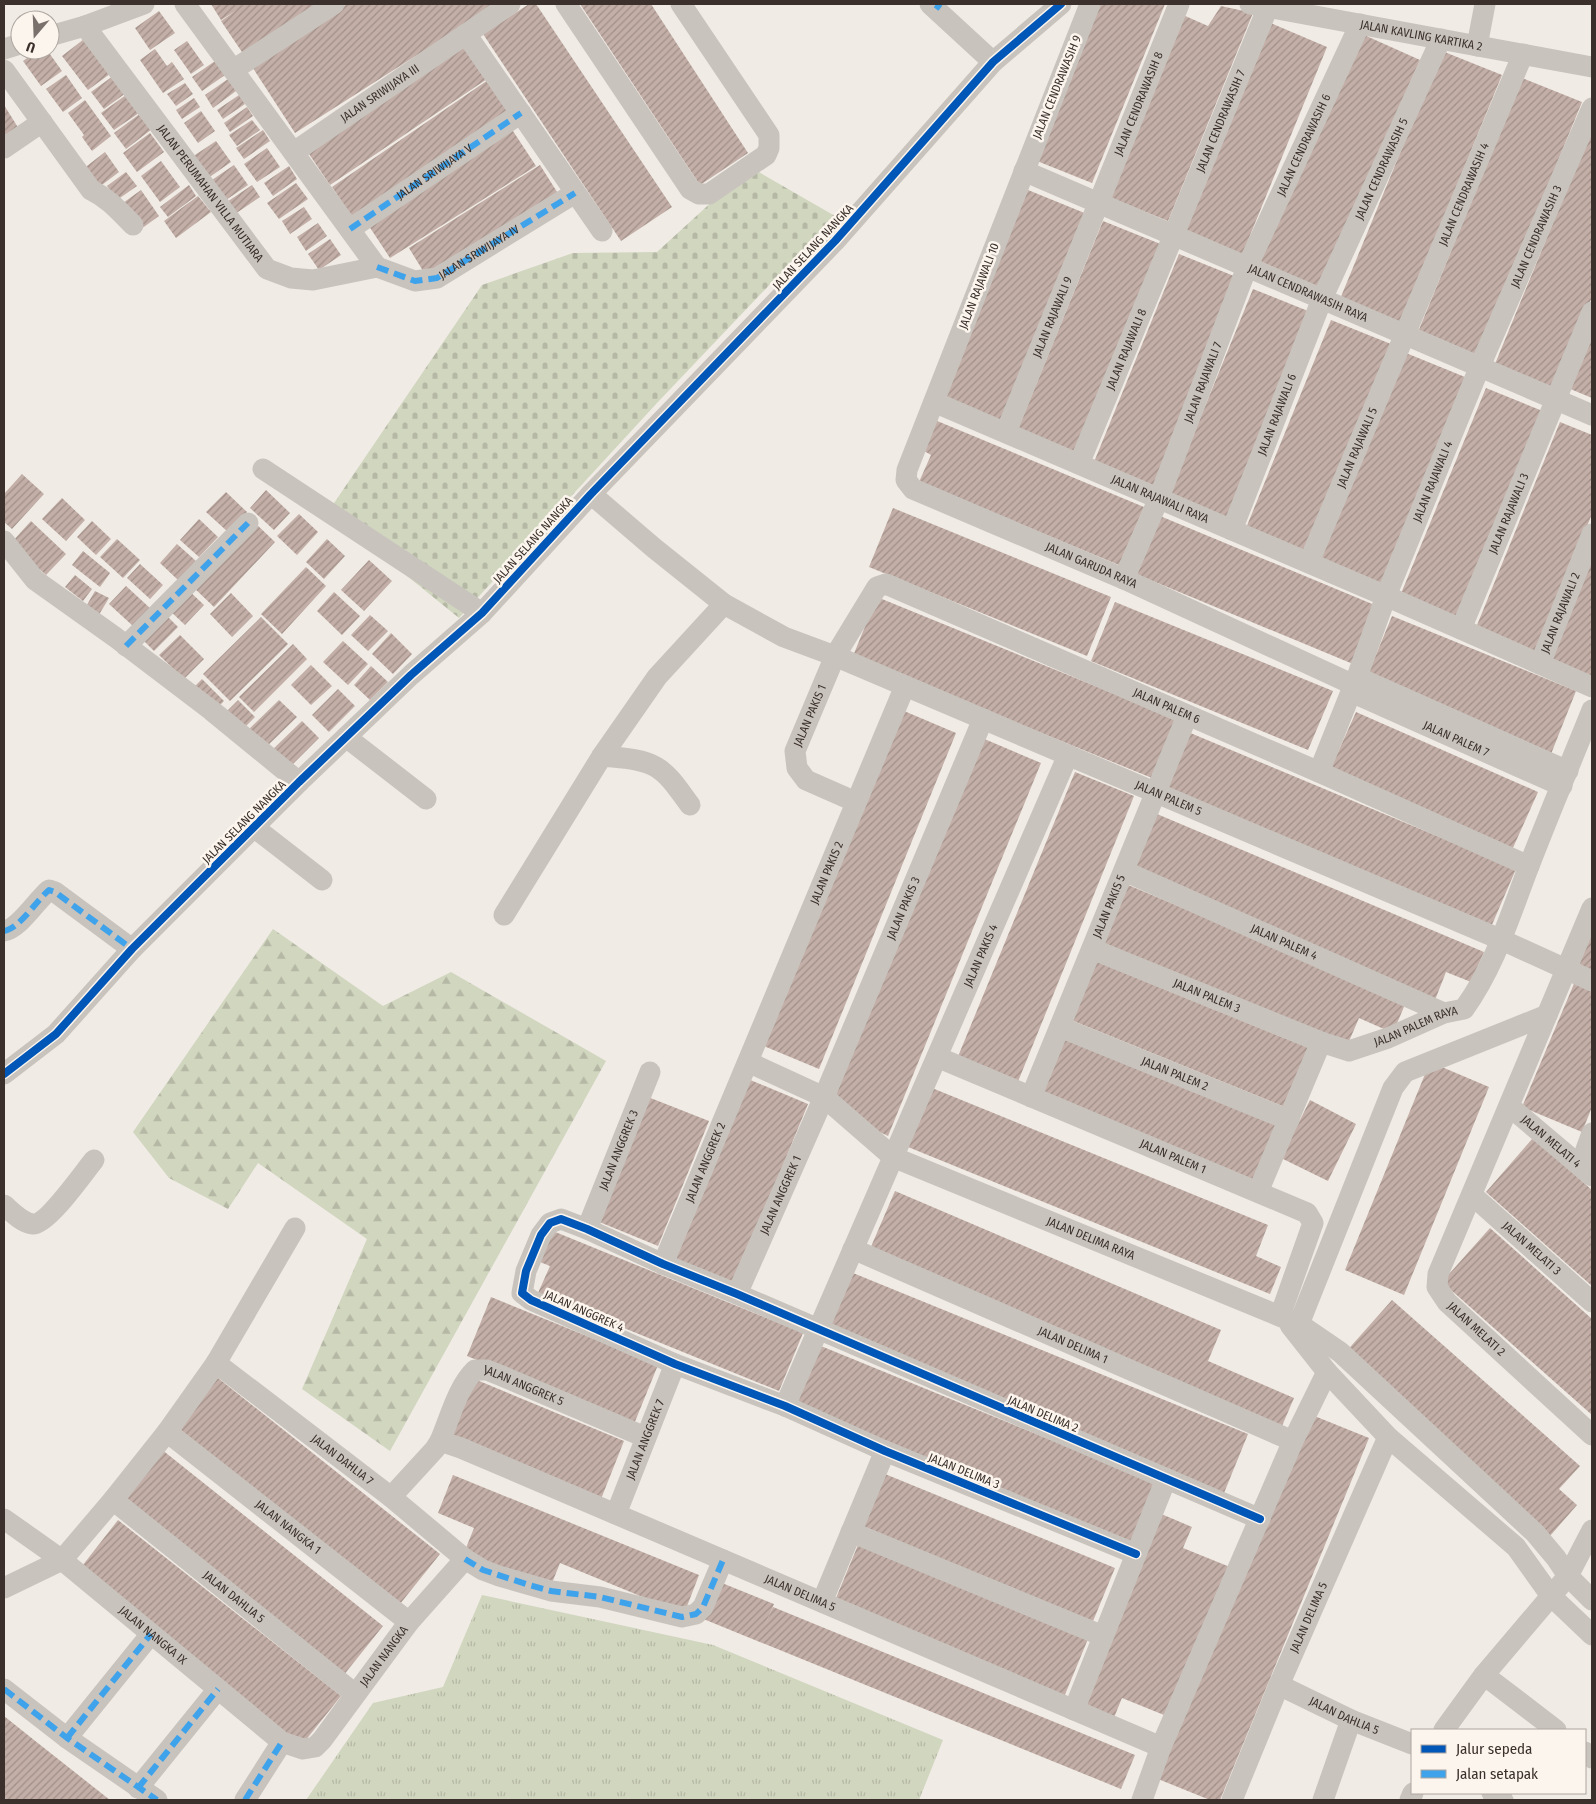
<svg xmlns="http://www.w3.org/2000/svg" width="1596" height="1804" font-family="'Fira Sans Condensed',sans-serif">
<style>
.grass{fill:url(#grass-tufts)}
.forest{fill:url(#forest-firs)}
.cemetery{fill:url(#cemetery-stones)}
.building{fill:url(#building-hatch)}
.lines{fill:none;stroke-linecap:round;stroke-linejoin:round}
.minor{stroke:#c9c3be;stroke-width:21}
.quiet{stroke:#3fa3eb;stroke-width:6;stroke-dasharray:12 6;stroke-linecap:butt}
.cycleway-casing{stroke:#fbf5ee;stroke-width:11}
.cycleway{stroke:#0057b8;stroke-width:8}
.labels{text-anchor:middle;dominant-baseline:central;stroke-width:5;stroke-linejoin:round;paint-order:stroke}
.street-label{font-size:12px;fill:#3b302b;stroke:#fbf5ee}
</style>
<defs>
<pattern id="grass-tufts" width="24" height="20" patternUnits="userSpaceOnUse" patternTransform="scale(1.25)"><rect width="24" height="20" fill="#d1d6bf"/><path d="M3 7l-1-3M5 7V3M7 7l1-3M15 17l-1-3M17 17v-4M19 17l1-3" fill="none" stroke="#b4b8a4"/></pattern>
<pattern id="forest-firs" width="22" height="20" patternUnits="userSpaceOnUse" patternTransform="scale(1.25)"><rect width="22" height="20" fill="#d1d6bf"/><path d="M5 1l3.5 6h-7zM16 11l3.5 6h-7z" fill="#b4b8a4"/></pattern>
<pattern id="cemetery-stones" width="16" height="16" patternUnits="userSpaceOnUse" patternTransform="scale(1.25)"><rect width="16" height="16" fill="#d1d6bf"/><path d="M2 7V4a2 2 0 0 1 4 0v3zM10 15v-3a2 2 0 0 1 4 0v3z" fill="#b4b8a4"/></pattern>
<pattern id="building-hatch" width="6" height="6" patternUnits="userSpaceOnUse" patternTransform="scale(1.25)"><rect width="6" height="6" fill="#c3afa7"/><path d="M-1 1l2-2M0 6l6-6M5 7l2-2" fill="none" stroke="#a08f88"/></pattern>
</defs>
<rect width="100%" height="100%" fill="#f0ebe5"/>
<path class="grass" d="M482,1595L713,1645L943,1740L919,1800H306L373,1703L443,1687Z"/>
<path class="forest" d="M273,929L383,1006L451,972L606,1061L390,1451L302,1389L367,1239L258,1163L228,1209L169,1178L133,1132Z"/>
<path class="cemetery" d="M750,167L835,216L657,403L459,618L328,512L482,285L573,253L657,252Z"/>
<path class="building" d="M211,4H331L246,58L221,21L237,10L221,20Z
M347,4H497L295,133L251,65Z
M529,4H536L672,207L621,241L483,34Z
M580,4H651L748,153L700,185Z
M1095,4H1165L1092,183L1032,159Z
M1221,6L1253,13L1168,221L1109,197L1183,15L1208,26Z
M159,11L175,33L150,50L135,28Z
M1268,22L1327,47L1242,255L1183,230Z
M1362,34L1420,60L1319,288L1260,261Z
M88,36L114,71L88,90L62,56Z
M187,41L204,65L191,74L174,50Z
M461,42L487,79L330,185L305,148Z
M155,49L167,66L172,62L184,79L163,93L140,60Z
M38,50H47L62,71L41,86L23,61Z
M1442,51L1502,75L1398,329L1338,304Z
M218,59L228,73L202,91L192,77Z
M66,75L82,98L63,112L46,89Z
M113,76L126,93L104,109L91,92Z
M1522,78L1582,102L1478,356L1418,332Z
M228,79L236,91L213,108L205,95Z
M488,80L513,117L357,224L332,187Z
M185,83L193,94L176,106L167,94Z
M126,95L139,113L114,130L101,113Z
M239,95L245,104L223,119L217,110Z
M194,98L200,107L182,119L176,110Z
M85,100L111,136L92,151L82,137L84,135L68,113Z
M4,105L19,129L4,139Z
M247,107L253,116L230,132L224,123Z
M201,111L215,131L198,143L184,123Z
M141,113L152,129L126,149L114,133Z
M252,120L260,130L237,146L229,135Z
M511,128L536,166L390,258L365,220Z
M1592,128V297L1555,388L1495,364Z
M263,130L270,141L244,159L236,148Z
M150,133L164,152L137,172L123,153Z
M216,141L231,162L204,181L189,159Z
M267,148L280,167L257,182L244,164Z
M105,152L119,172L98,188L83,169Z
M161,161L180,187L160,202L141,176Z
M234,165L248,185L223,202L209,182Z
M540,165L559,195L428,279L409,248Z
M289,166L297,179L273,196L264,183Z
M126,172L137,186L117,200L107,186Z
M296,183L308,199L279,219L267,203Z
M189,185L196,196L168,217L160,207Z
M252,185L260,197L232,216L224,204Z
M141,190L159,216L141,229L123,203Z
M1028,190L1087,214L1002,422L943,398Z
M198,196L211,212L176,238L164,221Z
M304,207L312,219L290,234L282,221Z
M1103,221L1163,245L1078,453L1018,429Z
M318,223L327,236L306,251L297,237Z
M330,239L341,255L319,270L308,254Z
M1179,254L1239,278L1154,486L1094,462Z
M1253,289L1313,313L1228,521L1168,497Z
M1331,320L1391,344L1306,552L1246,528Z
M1592,330V398L1568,388Z
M1406,353L1465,377L1380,585L1320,561Z
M1486,388L1545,412L1460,620L1400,596Z
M930,418L1144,507L1119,565L919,482L931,455L919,448Z
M1560,422L1592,435V514L1535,655L1475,630Z
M22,474L44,494L12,529L4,522V494Z
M266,490L290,513L274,530L250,508Z
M226,492L247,512L228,532L206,512Z
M62,498L85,520L66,541L42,519Z
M893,508L1111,597L1087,656L869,567Z
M299,514L318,532L297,555L277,536Z
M1160,516L1377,606L1353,664L1136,574Z
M199,519L218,537L199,557L180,540Z
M31,521L66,554L46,575L11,543Z
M92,521L111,539L96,555L77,537Z
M253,521L275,542L214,607L192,586Z
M117,539L140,560L123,578L100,557Z
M327,539L345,556L324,579L306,562Z
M177,544L196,561L178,580L160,563Z
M83,551L110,573L100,587L72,565Z
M369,560L392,581L364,611L341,590Z
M1592,560V679L1551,662Z
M140,564L163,585L150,599L127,578Z
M306,567L326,586L282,634L261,614Z
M75,575L92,589L83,601L65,587Z
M126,586L151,609L134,627L109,604Z
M187,589L204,605L185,625L168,609Z
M95,591L109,598L97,618L84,610Z
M334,592L360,616L342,635L317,611Z
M231,593L253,616L232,637L210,614Z
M877,597L1176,719L1152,778L853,656Z
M1115,602L1333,691L1308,750L1091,661Z
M162,611L178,627L154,651L138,635Z
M370,615L388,631L368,651L351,635Z
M1392,616L1576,691L1551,754L1366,679Z
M261,617L288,644L230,701L203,674Z
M391,633L412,654L393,674L372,654Z
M180,635L204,659L184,679L159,655Z
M343,641L368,664L348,685L323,662Z
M293,644L307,659L254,712L239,697Z
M311,665L332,686L311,705L291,685Z
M371,666L388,682L370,700L354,685Z
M202,679L224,701L214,711L192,689Z
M338,689L355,706L329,732L312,715Z
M238,700L255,717L241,731L224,714Z
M279,700L297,717L262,751L245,733Z
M897,708L956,733L819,1069L759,1044Z
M1356,712L1538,792L1512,850L1330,770Z
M302,721L319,738L286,771L268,754Z
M1188,732L1516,869L1491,927L1164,790Z
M982,738L1041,763L888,1136L855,1120L835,1097Z
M1075,772L1134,796L1017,1084L957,1059Z
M1157,814L1484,952L1471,982L1446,972L1435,1000L1132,872Z
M1121,882L1406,1002L1393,1033L1359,1018L1347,1046L1097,940Z
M1592,932V976L1577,970Z
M1095,961L1309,1048L1285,1107L1071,1020Z
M1576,979L1592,986V1107L1582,1132L1522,1107Z
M1065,1036L1279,1123L1255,1182L1041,1095Z
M1430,1062L1489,1087L1404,1295L1345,1270Z
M748,1079L808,1104L733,1287L673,1263Z
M932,1088L1268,1225L1256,1256L1281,1267L1270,1294L908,1147Z
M648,1097L709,1121L658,1246L597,1221Z
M1310,1100L1356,1124L1328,1181L1281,1158Z
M1533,1138L1592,1190V1286L1486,1192Z
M895,1191L1221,1330L1208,1361L1294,1398L1282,1426L870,1249Z
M1490,1228L1592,1319V1415L1442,1282Z
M548,1229L803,1333L779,1391L538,1293L550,1266L535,1260Z
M853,1273L1248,1434L1224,1493L828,1331Z
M491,1297L658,1365L634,1424L467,1356Z
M1392,1300L1580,1466L1559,1489L1577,1505L1550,1536L1344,1354Z
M816,1344L1156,1483L1132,1542L792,1403Z
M218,1378L440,1554L400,1604L177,1427Z
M472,1378L624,1441L601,1499L448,1437Z
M1307,1413L1369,1438L1220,1800H1210L1158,1779Z
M161,1449L383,1626L343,1676L120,1499Z
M885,1474L1115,1568L1091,1626L861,1532Z
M453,1475L699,1575L684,1614L560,1563L550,1588L464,1553L474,1528L438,1513Z
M1159,1513L1192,1527L1183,1548L1230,1567L1169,1717L1122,1698L1113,1720L1080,1707Z
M118,1520L341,1696L301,1746L79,1570Z
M858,1545L1088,1639L1064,1697L834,1603Z
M717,1581L774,1604L764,1627L773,1607L1135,1755L1121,1789L701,1618Z
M4,1716L34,1740L110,1800H7L4,1798Z"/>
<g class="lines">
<g class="minor">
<path d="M185,4L377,267"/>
<path d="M566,4L690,189L699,194H709L766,155L769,148V135L681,4"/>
<path d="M930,4L993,62"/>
<path id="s1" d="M1090,4L907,470L906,480L913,489L1124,579L1354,685"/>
<path id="s2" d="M1250,4L1592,67"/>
<path id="s3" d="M85,26L267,269L291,278L313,280L377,267"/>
<path d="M466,34L602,231"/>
<path d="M50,36L85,26L144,4"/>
<path d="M1477,46L1485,4"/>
<path d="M4,49L20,44"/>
<path d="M4,70L91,190C108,198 120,212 133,225"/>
<path d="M233,70L334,4"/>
<path d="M4,148L42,122"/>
<path id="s4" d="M294,152L510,4"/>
<path id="s5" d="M1024,171L1592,415"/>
<path d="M350,229L521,113"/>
<path d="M377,267L415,281L437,278L575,193"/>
<path id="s6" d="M934,402L1386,596L1592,687"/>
<path id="s7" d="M1006,432L1179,4"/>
<path id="s8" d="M1079,464L1268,7"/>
<path d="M263,469L482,613"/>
<path id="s9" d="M591,494L654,548L724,604L784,637L835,656L1502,940L1592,981"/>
<path id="s10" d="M1232,530L1322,299L1441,39"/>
<path d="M4,541L35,580L115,637L211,710L299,782"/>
<path id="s11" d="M1309,562L1523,54"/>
<path id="s12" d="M1124,579L1159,498L1247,267L1360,24"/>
<path id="s13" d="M1461,629L1592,312"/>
<path d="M126,646L248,523"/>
<path id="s14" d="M1540,664L1592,534"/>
<path d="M1357,677L1568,771"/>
<path id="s15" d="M1351,692L1562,786"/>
<path d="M346,737L426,799"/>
<path d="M602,756C619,758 641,758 656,767C670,775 680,792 690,805"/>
<path id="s16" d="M1319,772L1357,677L1386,596L1480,366L1592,108"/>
<path id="s17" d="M856,802L806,780L797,768L795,751L835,656L877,587L886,584L1319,772L1529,866"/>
<path d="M255,828L322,880"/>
<path id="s18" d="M1124,871L1444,1013"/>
<path id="s19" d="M1592,908L1438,1274L1437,1287L1447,1302L1592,1435"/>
<path d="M504,915L602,756L657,677L724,604"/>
<path d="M4,931C19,929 36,901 49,890L55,892L132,949"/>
<path id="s20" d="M1092,949L1321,1042L1349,1051L1388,1038L1444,1013L1464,1009C1495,966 1510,915 1529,866C1549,814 1571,762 1592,710"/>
<path id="s21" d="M1060,1027L1289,1120"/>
<path id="s22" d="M937,1057L1307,1213L1313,1223L1280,1316"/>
<path id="s23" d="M748,1062L824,1097L893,1157L1299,1324L1340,1352L1535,1533L1556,1558L1568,1576L1592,1600"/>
<path d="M4,1074L56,1034L132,949L299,782L411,675L482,613L591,494L835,241L993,62L1061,4"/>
<path id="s24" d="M1031,1097L1187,716"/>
<path id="s25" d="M1509,1106L1592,1176"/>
<path d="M1580,1166L1592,1133"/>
<path d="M1258,1192L1321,1042"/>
<path id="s26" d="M1472,1195L1592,1302"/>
<path d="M4,1205C12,1212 22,1223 33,1224C48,1224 84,1172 94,1160"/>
<path id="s27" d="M587,1229L650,1072"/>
<path id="s28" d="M853,1249L1293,1441"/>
<path id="s29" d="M663,1264L905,686"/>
<path id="s30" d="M737,1294L824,1097L983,719"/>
<path d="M1290,1325L1327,1372L1388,1437L1516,1547L1551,1596L1592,1635"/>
<path d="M1295,1331L1299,1324L1393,1088L1405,1072L1547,1015"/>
<path id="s31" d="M216,1363L391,1497L465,1559L483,1570L499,1576L551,1591L600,1597L682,1617L696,1614L703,1607L723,1560"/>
<path id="s32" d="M785,1406L1068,755"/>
<path id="s33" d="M167,1432L409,1622"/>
<path id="s34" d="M440,1441L461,1448L1161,1747"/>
<path id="s35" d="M391,1497L435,1449L440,1441C450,1418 457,1388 475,1370H487L502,1376L645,1437"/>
<path id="s36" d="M113,1500L355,1694"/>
<path id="s37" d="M616,1514L675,1364"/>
<path id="s38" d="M4,1519L62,1560L282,1742L303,1749L315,1747L322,1740L409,1622L465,1559"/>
<path d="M851,1532L1103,1636"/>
<path d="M1136,1554L885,1451L785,1406L675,1364L531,1300L522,1293L526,1271L541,1235L550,1223L561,1219L587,1229L663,1264L737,1294L1260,1519"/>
<path d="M4,1588L62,1560L113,1500L167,1432L216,1363L295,1228"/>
<path d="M822,1602L885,1451"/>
<path d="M1484,1675L1556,1730"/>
<path id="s39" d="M1279,1685L1351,1720L1412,1744"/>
<path d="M4,1689L67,1738L157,1800"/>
<path d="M1074,1710L1166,1479"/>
<path d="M1444,1730L1484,1675L1568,1576L1592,1530"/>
<path d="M67,1738L151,1634"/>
<path d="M1585,1752L1592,1758"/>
<path d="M138,1788L218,1689"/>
<path d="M1492,1793L1503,1800"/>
<path d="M245,1800L282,1742"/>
<path d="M1142,1800L1161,1747L1293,1441L1327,1372"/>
<path id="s40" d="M1232,1800L1279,1685L1388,1437"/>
<path d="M1323,1800L1351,1720"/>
<path d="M1410,1800L1413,1793"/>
</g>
<g class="quiet">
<path d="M936,9L940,4"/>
<path id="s41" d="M350,229L521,113"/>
<path id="s42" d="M377,267L415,281L437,278L575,193"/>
<path d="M126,646L248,523"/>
<path d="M4,931C19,929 36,901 49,890L55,892L132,949"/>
<path d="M465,1559L483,1570L529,1585L551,1591L600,1597L682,1617L696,1614L703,1607L723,1560"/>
<path d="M4,1689L67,1738L157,1800"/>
<path d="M67,1738L151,1634"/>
<path d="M138,1788L218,1689"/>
<path d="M245,1800L282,1742"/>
</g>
<g class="cycleway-casing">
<path id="cycleway" d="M4,1074L56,1034L132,949L299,782L411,675L482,613L591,494L835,241L993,62L1061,4
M1136,1554L885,1451L785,1406L675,1364L531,1300L522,1293L526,1271L541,1235L550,1223L561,1219L587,1229L663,1264L737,1294L1260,1519"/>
</g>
<use href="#cycleway" class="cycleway"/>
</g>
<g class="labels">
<g class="street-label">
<text stroke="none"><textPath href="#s2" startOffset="174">JALAN KAVLING KARTIKA 2</textPath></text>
<text transform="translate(1057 87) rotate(-68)">JALAN CENDRAWASIH 9</text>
<text stroke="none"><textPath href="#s4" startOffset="104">JALAN SRIWIJAYA III</textPath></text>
<text stroke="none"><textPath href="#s7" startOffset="354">JALAN CENDRAWASIH 8</textPath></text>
<text stroke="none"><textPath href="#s8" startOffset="371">JALAN CENDRAWASIH 7</textPath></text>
<text stroke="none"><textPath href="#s12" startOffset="470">JALAN CENDRAWASIH 6</textPath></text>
<text stroke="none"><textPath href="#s10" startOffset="391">JALAN CENDRAWASIH 5</textPath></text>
<text stroke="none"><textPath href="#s41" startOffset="102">JALAN SRIWIJAYA V</textPath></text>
<text stroke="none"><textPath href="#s3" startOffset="209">JALAN PERUMAHAN VILLA MUTIARA</textPath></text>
<text stroke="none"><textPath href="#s11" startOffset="399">JALAN CENDRAWASIH 4</textPath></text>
<text stroke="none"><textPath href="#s16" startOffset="578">JALAN CENDRAWASIH 3</textPath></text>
<text transform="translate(813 247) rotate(-47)">JALAN SELANG NANGKA</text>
<text stroke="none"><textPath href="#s42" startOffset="112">JALAN SRIWIJAYA IV</textPath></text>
<text transform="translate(979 286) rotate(-69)">JALAN RAJAWALI 10</text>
<text stroke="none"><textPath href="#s5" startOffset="309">JALAN CENDRAWASIH RAYA</textPath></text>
<text stroke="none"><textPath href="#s7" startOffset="124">JALAN RAJAWALI 9</textPath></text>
<text stroke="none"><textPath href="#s8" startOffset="124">JALAN RAJAWALI 8</textPath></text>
<text stroke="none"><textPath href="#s12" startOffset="212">JALAN RAJAWALI 7</textPath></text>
<text stroke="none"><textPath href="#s10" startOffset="124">JALAN RAJAWALI 6</textPath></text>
<text stroke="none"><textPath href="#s11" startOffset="124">JALAN RAJAWALI 5</textPath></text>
<text stroke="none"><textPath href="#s16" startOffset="312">JALAN RAJAWALI 4</textPath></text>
<text stroke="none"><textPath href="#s6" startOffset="246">JALAN RAJAWALI RAYA</textPath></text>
<text stroke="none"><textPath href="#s13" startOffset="125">JALAN RAJAWALI 3</textPath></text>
<text transform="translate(533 540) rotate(-48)">JALAN SELANG NANGKA</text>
<text stroke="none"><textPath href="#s1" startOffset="716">JALAN GARUDA RAYA</textPath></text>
<text stroke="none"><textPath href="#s14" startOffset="55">JALAN RAJAWALI 2</textPath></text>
<text stroke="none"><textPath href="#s17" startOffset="586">JALAN PALEM 6</textPath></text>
<text stroke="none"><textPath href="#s17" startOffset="125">JALAN PAKIS 1</textPath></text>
<text stroke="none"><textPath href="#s15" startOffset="115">JALAN PALEM 7</textPath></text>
<text stroke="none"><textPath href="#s9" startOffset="658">JALAN PALEM 5</textPath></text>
<text transform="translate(244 822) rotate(-45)">JALAN SELANG NANGKA</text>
<text stroke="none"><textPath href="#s29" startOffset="424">JALAN PAKIS 2</textPath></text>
<text stroke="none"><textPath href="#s24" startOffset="206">JALAN PAKIS 5</textPath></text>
<text stroke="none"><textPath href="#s30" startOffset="420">JALAN PAKIS 3</textPath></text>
<text stroke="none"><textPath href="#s18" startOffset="175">JALAN PALEM 4</textPath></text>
<text stroke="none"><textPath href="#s32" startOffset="491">JALAN PAKIS 4</textPath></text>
<text stroke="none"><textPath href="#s20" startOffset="124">JALAN PALEM 3</textPath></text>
<text stroke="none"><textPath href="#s20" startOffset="348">JALAN PALEM RAYA</textPath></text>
<text stroke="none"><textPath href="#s21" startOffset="124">JALAN PALEM 2</textPath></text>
<text stroke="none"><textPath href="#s25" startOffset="55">JALAN MELATI 4</textPath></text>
<text stroke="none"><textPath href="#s27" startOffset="85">JALAN ANGGREK 3</textPath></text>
<text stroke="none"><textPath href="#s22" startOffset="256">JALAN PALEM 1</textPath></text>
<text stroke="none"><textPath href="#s29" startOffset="110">JALAN ANGGREK 2</textPath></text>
<text stroke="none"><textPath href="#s30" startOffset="108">JALAN ANGGREK 1</textPath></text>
<text stroke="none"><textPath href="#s23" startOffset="389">JALAN DELIMA RAYA</textPath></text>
<text stroke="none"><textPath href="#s26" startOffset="80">JALAN MELATI 3</textPath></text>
<text transform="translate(584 1311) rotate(24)">JALAN ANGGREK 4</text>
<text stroke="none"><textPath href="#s19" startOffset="468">JALAN MELATI 2</textPath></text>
<text stroke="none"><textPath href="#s28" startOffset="240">JALAN DELIMA 1</textPath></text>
<text stroke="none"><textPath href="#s35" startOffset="206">JALAN ANGGREK 5</textPath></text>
<text transform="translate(1043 1414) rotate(23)">JALAN DELIMA 2</text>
<text stroke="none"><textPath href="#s37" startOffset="80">JALAN ANGGREK 7</textPath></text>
<text stroke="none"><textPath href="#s31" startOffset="159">JALAN DAHLIA 7</textPath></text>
<text transform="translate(964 1471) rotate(22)">JALAN DELIMA 3</text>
<text stroke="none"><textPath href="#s33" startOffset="154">JALAN NANGKA 1</textPath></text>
<text stroke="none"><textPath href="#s34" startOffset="391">JALAN DELIMA 5</textPath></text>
<text stroke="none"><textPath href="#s36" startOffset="155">JALAN DAHLIA 5</textPath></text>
<text stroke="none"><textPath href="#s40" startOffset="198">JALAN DELIMA 5</textPath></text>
<text stroke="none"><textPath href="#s38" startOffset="189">JALAN NANGKA IX</textPath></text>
<text stroke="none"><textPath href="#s38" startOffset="505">JALAN NANGKA</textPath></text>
<text stroke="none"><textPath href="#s39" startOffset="72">JALAN DAHLIA 5</textPath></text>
</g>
</g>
<rect width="1596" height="1804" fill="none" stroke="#3b302b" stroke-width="10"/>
<rect x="1411" y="1729" width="175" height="65" fill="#fbf5ee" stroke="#aea6a0"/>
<rect x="1421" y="1745" width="25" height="8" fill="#0057b8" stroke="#aea6a0"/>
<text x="1456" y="1754" font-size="15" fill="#3b302b">Jalur sepeda</text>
<rect x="1421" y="1770" width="25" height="8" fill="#3fa3eb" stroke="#aea6a0"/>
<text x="1456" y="1779" font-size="15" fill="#3b302b">Jalan setapak</text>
<g transform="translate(35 35) rotate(199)"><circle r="24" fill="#fbf5ee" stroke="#aea6a0"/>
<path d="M0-4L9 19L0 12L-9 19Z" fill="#7a716c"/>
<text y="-8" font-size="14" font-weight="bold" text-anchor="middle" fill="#3b302b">U</text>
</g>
</svg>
